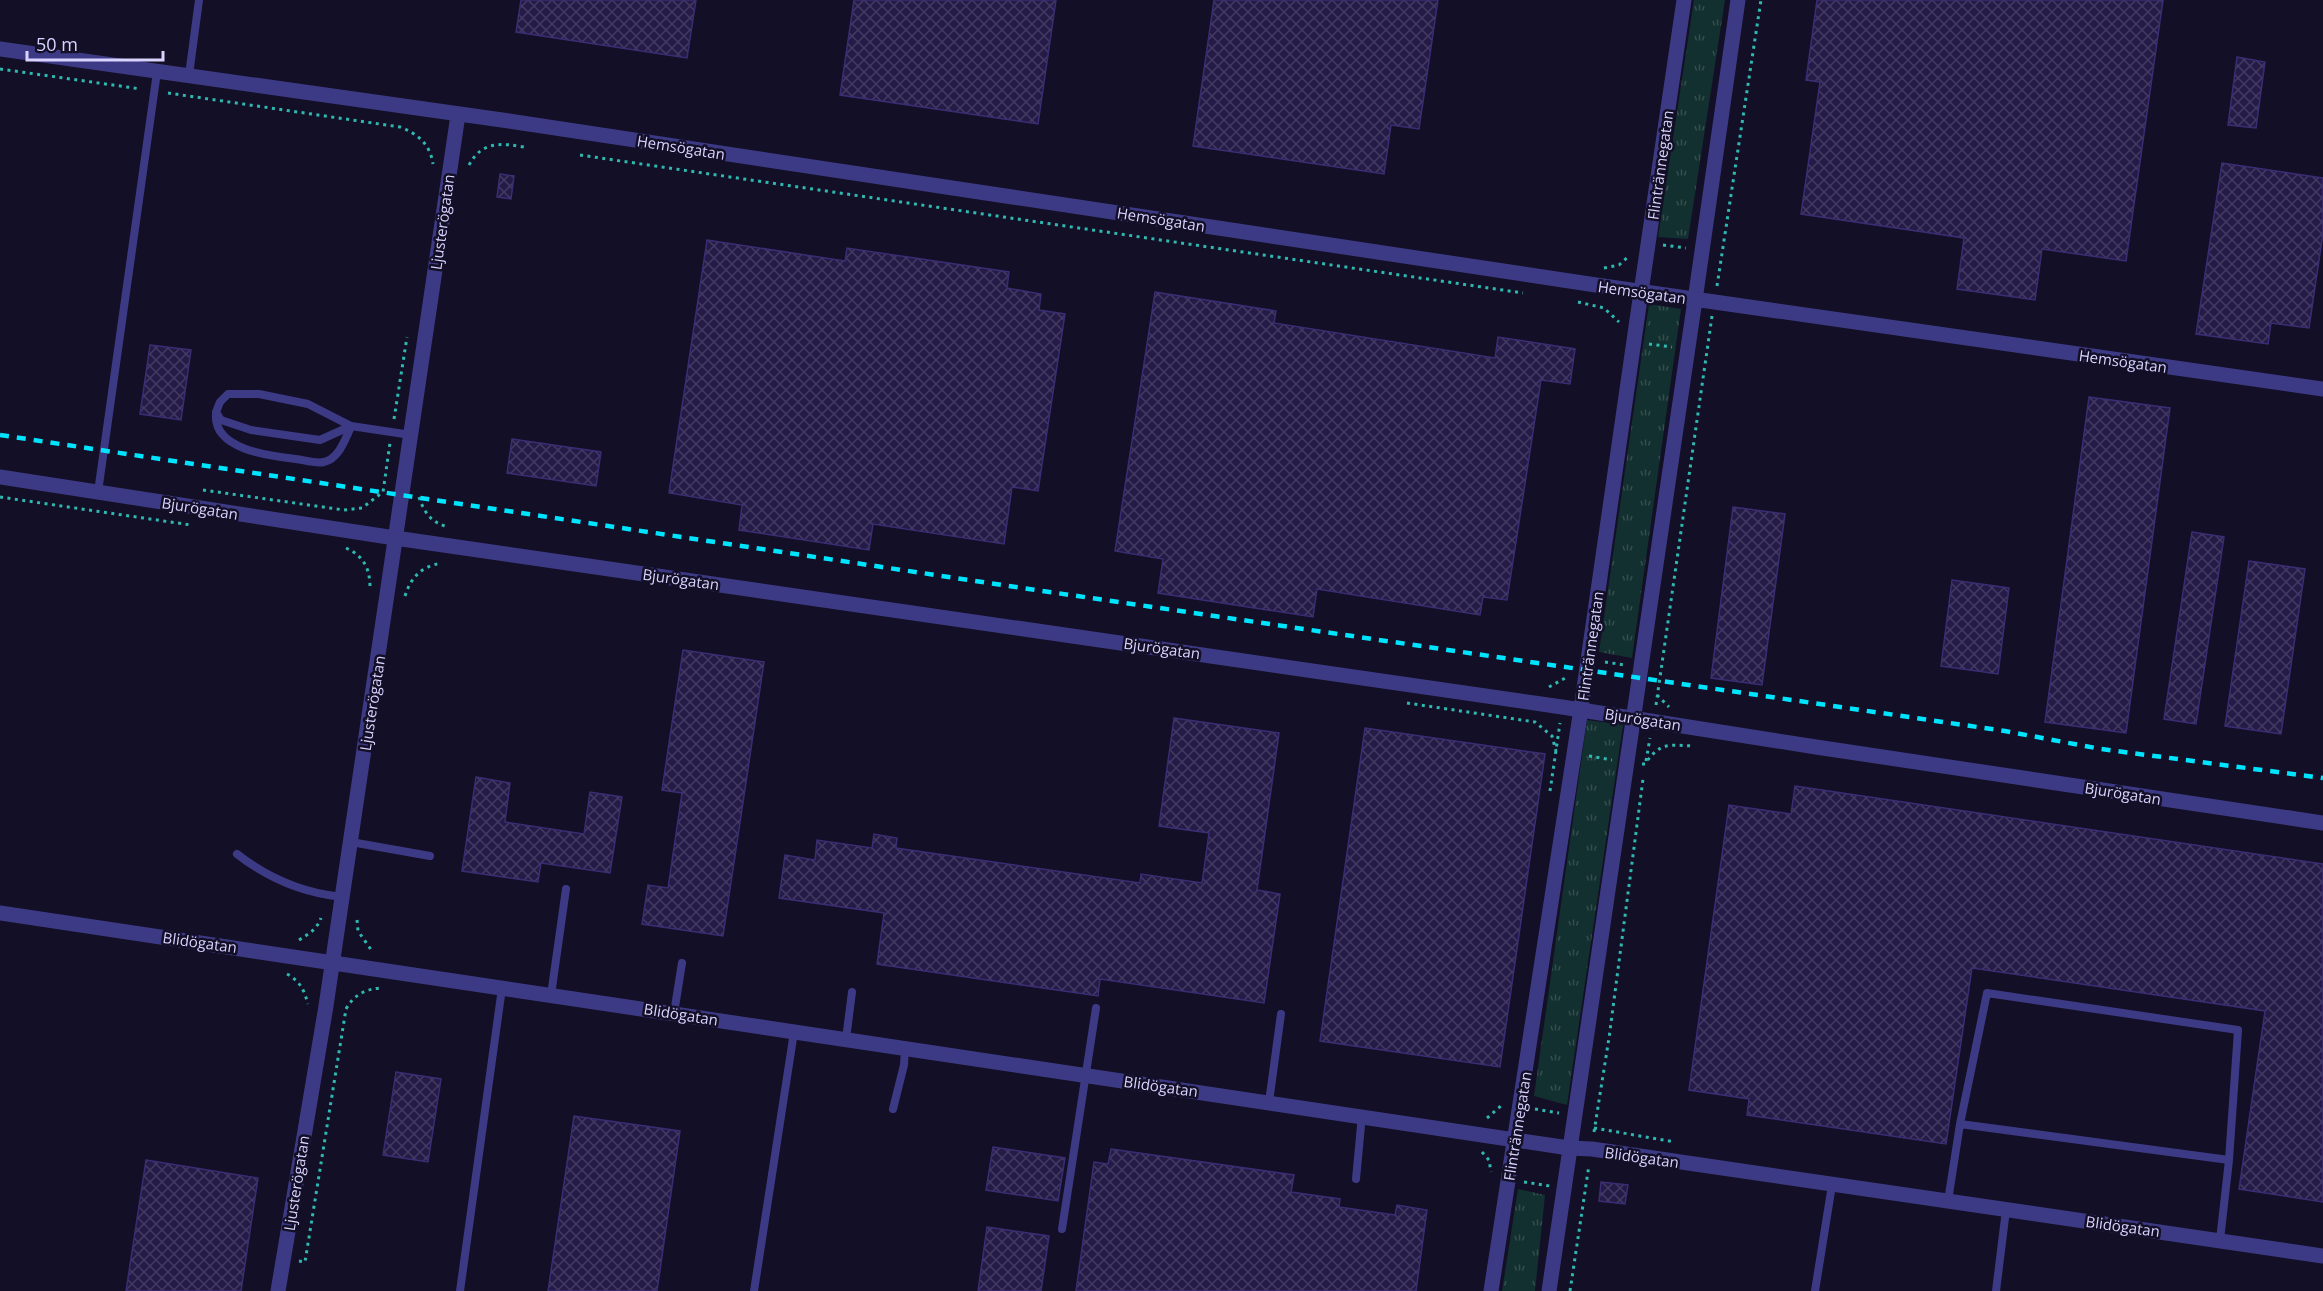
<svg xmlns="http://www.w3.org/2000/svg" width="2323" height="1291" font-family="'Open Sans',sans-serif">
<style>
.grass{fill:url(#grass-tufts)}
.building{fill:url(#building-cross-hatch);stroke:#3b2d73;stroke-width:1.5}
.lines{fill:none;stroke-linecap:round;stroke-linejoin:round}
.path{stroke:#2fb8b0;stroke-width:3;stroke-dasharray:3 4.5;stroke-linecap:butt}
.service{stroke:#3d3a85;stroke-width:8}
.minor{stroke:#3d3a85;stroke-width:15}
.tertiary{stroke:#3d3a85;stroke-width:15}
.rail{stroke:#00e5ff;stroke-width:4.5;stroke-dasharray:9 8;stroke-linecap:butt}
.labels{text-anchor:middle;dominant-baseline:central;stroke-width:5;stroke-linejoin:round;paint-order:stroke}
.street-label{font-size:15px;fill:#d9d4ff;stroke:#130f26}
</style>
<defs>
<pattern id="grass-tufts" width="24" height="20" patternUnits="userSpaceOnUse" patternTransform="scale(1.5)"><rect width="24" height="20" fill="#12302f"/><path d="M3 7l-1-3M5 7V3M7 7l1-3M15 17l-1-3M17 17v-4M19 17l1-3" fill="none" stroke="#344d4e"/></pattern>
<pattern id="building-cross-hatch" width="8" height="8" patternUnits="userSpaceOnUse" patternTransform="scale(1.5)"><rect width="8" height="8" fill="#241b47"/><path d="M0 0l8 8M0 8l8-8" fill="none" stroke="#433b63"/></pattern>
</defs>
<rect width="100%" height="100%" fill="#130f26"/>
<path class="grass" d="M1694,0H1725L1688,239L1658,237Z
M1649,304L1681,309L1632,658L1599,652Z
M1587,720L1623,725L1567,1105L1534,1096Z
M1518,1189L1545,1195L1535,1291H1502Z"/>
<path class="building" d="M521,0H696L687,58L516,32Z
M854,0H1056L1038,124L840,95Z
M1214,0H1438L1419,129L1391,125L1384,174L1193,146Z
M1817,0H2163L2126,261L2042,249L2035,300L1957,289L1964,238L1801,214L1820,82L1806,80Z
M2237,57L2265,62L2256,128L2228,125Z
M2222,163L2323,178V233L2309,328L2271,323L2268,344L2196,334Z
M500,174L514,176L511,199L497,197Z
M707,240L845,261L847,248L1009,272L1007,288L1041,294L1039,310L1065,314L1038,491L1012,487L1004,544L873,524L869,550L739,530L742,505L669,493Z
M1155,292L1276,311L1274,323L1495,358L1498,337L1575,349L1570,384L1541,380L1507,600L1483,597L1480,615L1317,589L1313,617L1158,593L1163,559L1115,551Z
M150,345L191,350L181,420L140,414Z
M2089,397L2170,408L2126,733L2045,722Z
M512,439L601,452L596,486L507,473Z
M1733,507L1785,514L1762,685L1711,678Z
M2192,532L2224,537L2196,724L2164,719Z
M2249,561L2305,569L2281,734L2225,726Z
M1952,580L2009,588L1998,674L1941,666Z
M683,650L764,662L723,936L642,924L648,885L668,888L682,793L662,790Z
M1174,718L1279,733L1257,890L1280,894L1264,1003L1100,979L1098,996L877,964L884,913L779,898L785,855L815,860L817,840L872,848L874,834L897,838L896,848L1140,883L1141,874L1202,883L1209,833L1159,826Z
M1365,728L1545,754L1500,1067L1320,1041Z
M476,777L510,783L505,822L584,834L590,792L622,797L610,873L541,863L538,882L462,871Z
M1795,786L2323,864V1202L2239,1189L2265,1011L1972,968L1946,1144L1747,1115L1749,1099L1689,1090L1729,805L1791,814Z
M396,1072L441,1079L428,1162L383,1155Z
M574,1116L680,1131L657,1291H548Z
M993,1147L1065,1158L1058,1201L986,1190Z
M1111,1149L1294,1175L1291,1192L1340,1199L1339,1207L1395,1215L1397,1205L1427,1210L1416,1291H1076L1094,1162L1108,1164Z
M146,1160L258,1178L241,1291H126Z
M1601,1182L1628,1185L1625,1204L1599,1201Z
M987,1227L1049,1236L1041,1291H978Z"/>
<g class="lines">
<path class="path" d="M0,69L141,89
M168,93L400,127C418,134 430,144 433,164
M580,155L1523,293
M469,165C482,141 501,143 524,147
M1663,245L1686,248
M1604,268L1619,265L1629,256
M1717,286L1761,0
M1578,302L1604,308L1619,322
M1649,344L1672,347
M394,419L407,337
M203,490L344,510L362,508L383,492L390,443
M0,497L191,525
M419,497C424,513 432,523 448,527
M346,548C364,556 370,569 370,588
M405,596C411,577 421,567 441,563
M1605,662L1625,665
M1549,687L1567,677
M1657,695L1669,707
M1407,703L1535,722L1552,736L1556,751H1559
M1656,705L1712,316
M1589,756L1612,760
M1646,761L1650,738
M1642,764H1645C1660,742 1668,745 1693,746
M1550,791L1560,723
M357,920L358,931L372,951
M299,940C309,934 317,929 321,918
M287,974C300,981 304,990 308,1004
M1535,1109L1559,1113
M1487,1118L1502,1105
M1594,1128L1675,1142
M1594,1132L1609,1038L1643,779
M1482,1152L1489,1160L1491,1172
M1524,1182L1550,1186
M299,1261L305,1262L346,1009C354,995 365,989 381,988
M1570,1291L1589,1165"/>
<path class="service" d="M189,75L199,0
M216,414C213,450 271,456 296,459C304,460 316,464 324,462C339,459 345,439 351,427
M351,426L320,440L251,430L221,420L216,412L220,402L228,394H259L308,404L351,426L411,435
M98,492L157,72
M351,842L430,856
M237,854C269,879 302,893 342,897
M551,995L566,889
M674,1013L682,963
M846,1039L852,992
M1269,1102L1281,1014
M893,1109L904,1065L905,1048
M1960,1124L1987,993L2238,1030L2229,1160
M1356,1179L1362,1115
M1948,1201L1960,1124L2229,1160L2220,1240
M1062,1229L1096,1008
M460,1291L502,988
M754,1291L794,1032
M1815,1291L1832,1185
M1996,1291L2006,1210"/>
<path class="minor" d="M1641,292L1684,0
M1695,300L1738,0
M0,477L395,538L1562,707L1816,747L2323,823
M0,913L1569,1148L1592,1149L2323,1256
M278,1291L326,1006L458,115"/>
<path class="tertiary" d="M0,49L502,120L1596,285L2323,389
M1491,1291L1581,709L1641,292
M1549,1291L1695,300"/>
<path class="rail" d="M0,435L1029,589L2005,731L2101,749L2323,778"/>
</g>
<g class="labels">
<g class="street-label">
<text transform="translate(681 147) rotate(9)">Hemsögatan</text>
<text transform="translate(1660 165) rotate(-82)">Flintrännegatan</text>
<text transform="translate(1161 219) rotate(9)">Hemsögatan</text>
<text transform="translate(442 222) rotate(-82)">Ljusterögatan</text>
<text transform="translate(1642 292) rotate(8)">Hemsögatan</text>
<text transform="translate(2123 361) rotate(8)">Hemsögatan</text>
<text transform="translate(200 508) rotate(9)">Bjurögatan</text>
<text transform="translate(681 579) rotate(8)">Bjurögatan</text>
<text transform="translate(1590 646) rotate(-82)">Flintrännegatan</text>
<text transform="translate(1162 648) rotate(8)">Bjurögatan</text>
<text transform="translate(372 703) rotate(-81)">Ljusterögatan</text>
<text transform="translate(1643 719) rotate(9)">Bjurögatan</text>
<text transform="translate(2123 793) rotate(9)">Bjurögatan</text>
<text transform="translate(200 942) rotate(8)">Blidögatan</text>
<text transform="translate(681 1014) rotate(9)">Blidögatan</text>
<text transform="translate(1161 1086) rotate(8)">Blidögatan</text>
<text transform="translate(1517 1126) rotate(-81)">Flintrännegatan</text>
<text transform="translate(1642 1157) rotate(8)">Blidögatan</text>
<text transform="translate(296 1183) rotate(-81)">Ljusterögatan</text>
<text transform="translate(2123 1226) rotate(8)">Blidögatan</text>
</g>
</g>
<path d="M27 51v9h136v-9" fill="none" stroke="#d9d4ff" stroke-width="3"/>
<text x="36" y="51" font-size="18" fill="#d9d4ff" stroke="#130f26" stroke-width="4.5" paint-order="stroke">50 m</text>
</svg>
